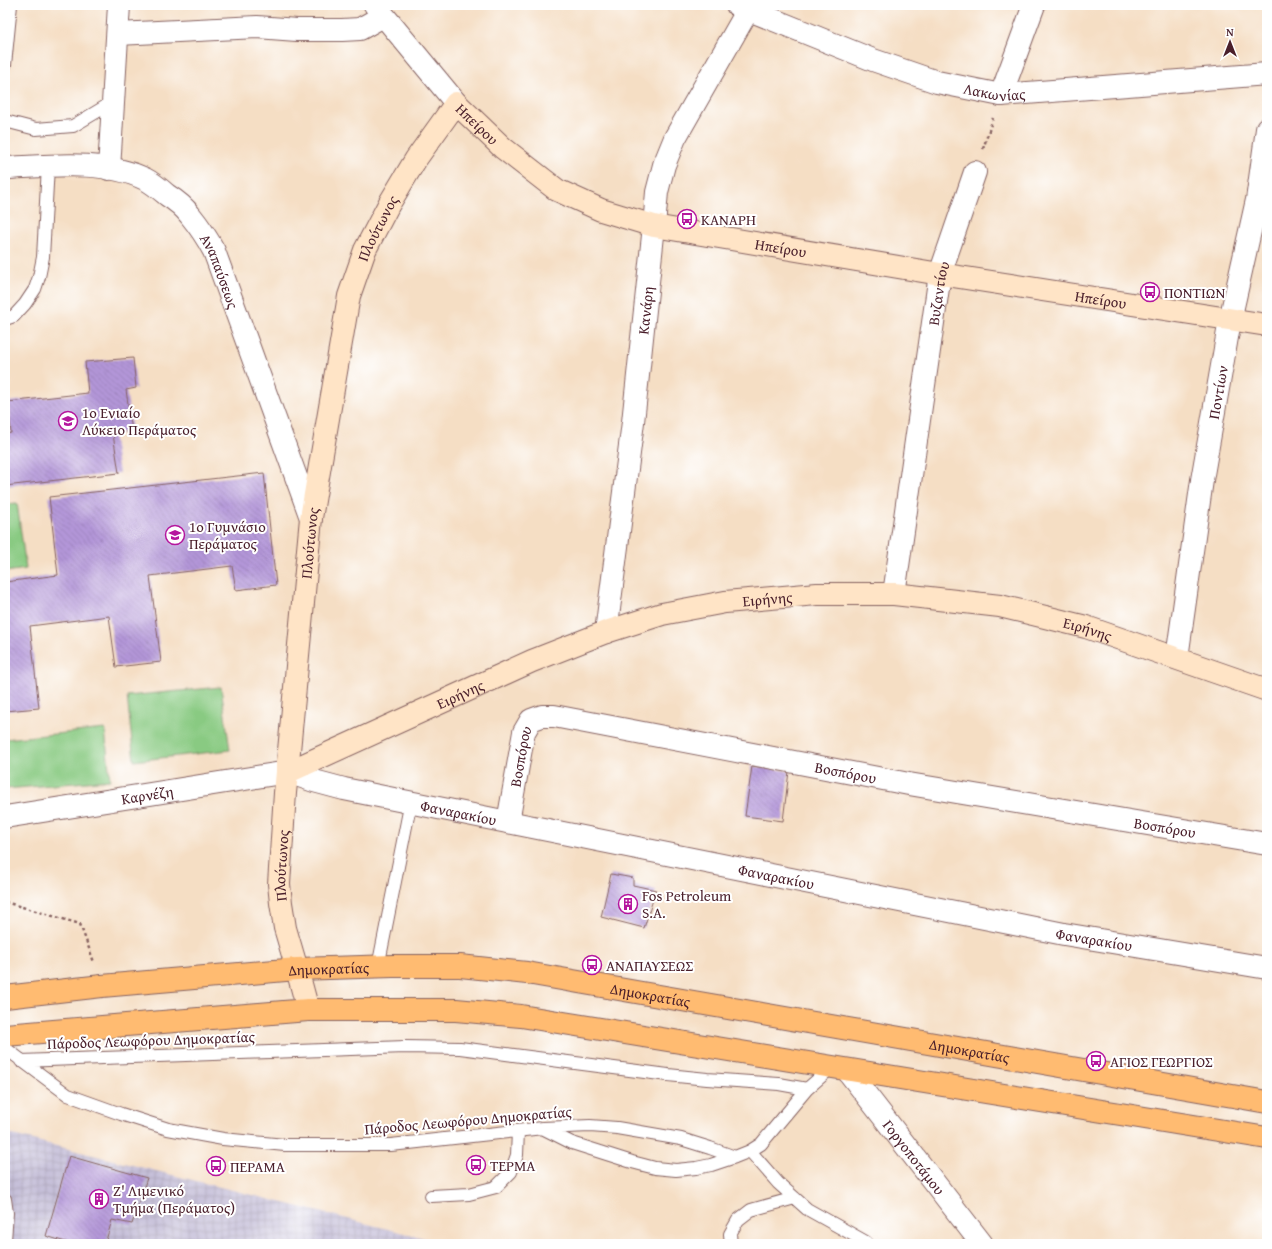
<svg xmlns="http://www.w3.org/2000/svg" width="1272" height="1249" font-family="'Gentium Book Plus',serif">
<style>
.industrial{fill:url(#industrial-grid)}
.pitch{fill:#89ca82;stroke:#6a7456}
.building{fill:url(#building-back-hatch)}
.lines{fill:none;stroke-linecap:round;stroke-linejoin:round}
.lane-casing{stroke:#866261;stroke-width:14}
.street-casing{stroke:#866261;stroke-width:24}
.secondary-casing{stroke:#866261;stroke-width:24}
.primary-casing{stroke:#866261;stroke-width:24}
.path{stroke:#866261;stroke-width:2.5;stroke-dasharray:3 3;stroke-linecap:butt}
.lane{stroke:#fff;stroke-width:12}
.street{stroke:#fff;stroke-width:22}
.secondary{stroke:#ffe4c6;stroke-width:22}
.primary{stroke:#ffbb71;stroke-width:22}
.labels{text-anchor:middle;dominant-baseline:central;stroke-width:4;stroke-linejoin:round;paint-order:stroke}
.street-label{font-size:15px;fill:#4a1f2b;stroke:#fff}
.poi-label{font-size:15px;fill:#4a1f2b;stroke:#fff;text-anchor:start}
</style>
<defs>
<pattern id="industrial-grid" width="8" height="8" patternUnits="userSpaceOnUse"><rect width="8" height="8" fill="#c6c0d9"/><path d="M0 4h8M4 0v8" fill="none" stroke="#aca5ba"/></pattern>
<pattern id="building-back-hatch" width="6" height="6" patternUnits="userSpaceOnUse"><rect width="6" height="6" fill="#b396d9"/><path d="M-1 5l2 2M0 0l6 6M5-1l2 2" fill="none" stroke="#947ab0"/></pattern>
</defs>
<rect width="100%" height="100%" fill="#fff"/>
<filter id="ink" filterUnits="userSpaceOnUse"><feTurbulence type="fractalNoise" baseFrequency=".025" numOctaves="2"/><feDisplacementMap in="SourceGraphic" scale="8" xChannelSelector="R" yChannelSelector="G"/><feConvolveMatrix kernelMatrix="1 2 1 2 8 2 1 2 1" color-interpolation-filters="sRGB"/></filter>
<filter id="wash" filterUnits="userSpaceOnUse"><feTurbulence type="fractalNoise" baseFrequency=".012" numOctaves="4" result="noise"/><feDisplacementMap in="SourceGraphic" scale="16" xChannelSelector="R" yChannelSelector="G"/><feGaussianBlur stdDeviation="0.9" result="paint"/><feColorMatrix in="noise" values="0 0 0 0 0 0 0 0 0 0 0 0 0 0 0 0 0 1.4 0 .05"/><feComposite in="paint" operator="in"/></filter>
<g filter="url(#wash)">
<rect width="100%" height="100%" fill="#f5dec4"/>
<path class="industrial" d="M5,1133L448,1244H5Z"/>
<path class="pitch" d="M17,503L26,569L5,572V504Z
M221,687L230,750L134,761L127,696Z
M105,729L110,780L5,789V739Z"/>
<g id="blocks">
<path class="building" d="M133,358L136,388L126,390L132,431L113,434L119,473L5,486V434L11,433L8,402L88,393L85,362Z
M264,473L276,585L236,590L232,566L150,576L161,662L116,667L109,616L30,626L39,708L5,711V582L58,575L49,497Z
M752,766L789,771L783,821L745,816Z
M611,874L633,878V885L656,890L644,928L601,917Z
M69,1156L147,1178L132,1224L112,1220L105,1244H72L46,1236Z"/>
</g>
</g>
<g filter="url(#ink)">
<use href="#blocks" fill-opacity="0" stroke="#866261" stroke-width="1"/>
<g class="lines">
<g class="lane-casing">
<path id="lane" d="M5,65L11,5
M5,121L36,129L73,126L113,102
M5,319L14,316L25,304L35,289L39,277L43,257L48,166
M378,967L411,801
M5,1048L68,1095L121,1114L168,1129L223,1139L285,1145H391L543,1128L590,1126L617,1128L681,1139L710,1148L735,1157L750,1151L761,1144L807,1089L832,1067
M21,1061L405,1047L460,1048L668,1075L707,1079L779,1084L807,1089
M544,1129L572,1143L632,1162L655,1168L676,1170L696,1168L711,1165L735,1157
M750,1151L778,1183L807,1209L866,1242L867,1244
M431,1196L469,1194L496,1187L511,1172L517,1155L518,1131
M5,1199L7,1213L5,1240
M731,1244L730,1234L738,1220L751,1210L795,1198"/>
</g>
<g class="street-casing">
<g id="street">
<path d="M375,5L456,103"/>
<path id="s1" d="M737,5L873,60L937,82L1001,95L1267,74"/>
<path d="M118,34L257,27L297,30H342L360,29L383,16"/>
<path d="M1001,95L1034,5"/>
<path id="s2" d="M5,168C49,166 104,159 145,179C153,183 160,189 167,195C175,200 184,207 190,215C199,226 207,238 214,251L311,518"/>
<path d="M109,169L119,5"/>
<path id="s3" d="M894,594L940,274L975,172"/>
<path id="s4" d="M606,632L633,422L654,226L657,192L664,165L675,138L748,10"/>
<path id="s5" d="M1177,658L1202,480L1230,320L1257,200L1267,129"/>
<path id="s6" d="M5,817L288,772L314,781L344,789L1064,934L1267,968"/>
<path id="s7" d="M508,822L524,732L531,720L542,716H554L909,784L1267,844"/>
<path id="s8" d="M847,1070L982,1244"/>
</g>
</g>
<g class="secondary-casing">
<g id="secondary">
<path id="s9" d="M288,772L532,661L606,632L662,614L725,602L817,594H894L1000,606L1086,627L1267,690"/>
<path id="s10" d="M308,1010L297,969L285,928L281,903L279,884L285,793L311,518L349,296L365,250L389,204L416,159L456,103L503,148L557,190L601,210L654,226L940,274L1267,325"/>
</g>
</g>
<g class="primary-casing">
<g id="primary">
<path id="s11" d="M5,997L102,986L297,969L393,966H460L527,973L1267,1102"/>
<path d="M5,1035L308,1010H456L521,1016L1267,1138"/>
</g>
</g>
<path class="path" d="M983,149L993,118
M5,902L80,924L94,962"/>
<use href="#lane" class="lane"/>
<use href="#street" class="street"/>
<use href="#secondary" class="secondary"/>
<use href="#primary" class="primary"/>
</g>
</g>
<defs>
<g id="bus-ring" transform="scale(1)"><circle r="9.5" fill="#fff" stroke="#b5179e" stroke-width="1.5"/><path d="M-5-6H5V4H4V6H2V4H-2V6H-4V4H-5ZM-3.5-4V0h7V-4ZM-3.5 1.2v1.5H-2V1.2ZM2 1.2v1.5H3.5V1.2Z" fill="#b5179e"/></g>
<g id="school-ring" transform="scale(1)"><circle r="9.5" fill="#fff" stroke="#b5179e" stroke-width="1.5"/><path d="M0-5L7-2L0 1L-7-2ZM-4 1L0 2.5L4 1V4Q0 6-4 4Z" fill="#b5179e"/></g>
<g id="building-ring" transform="scale(1)"><circle r="9.5" fill="#fff" stroke="#b5179e" stroke-width="1.5"/><path d="M-4-6H4V6H1V3H-1V6H-4ZM-2.5-4.3h1.7v1.8h-1.7ZM.8-4.3h1.7v1.8H.8ZM-2.5-1h1.7V.8h-1.7ZM.8-1h1.7V.8H.8Z" fill="#b5179e"/></g>
</defs>
<g fill-rule="evenodd">
<use href="#bus-ring" x="687" y="219"/>
<use href="#bus-ring" x="1150" y="292"/>
<use href="#school-ring" x="68" y="421"/>
<use href="#school-ring" x="175" y="535"/>
<use href="#building-ring" x="628" y="904"/>
<use href="#bus-ring" x="592" y="965"/>
<use href="#bus-ring" x="1096" y="1061"/>
<use href="#bus-ring" x="476" y="1165"/>
<use href="#bus-ring" x="216" y="1166"/>
<use href="#building-ring" x="99" y="1199"/>
</g>
<g class="labels">
<g class="street-label">
<text stroke="none"><textPath href="#s1" startOffset="273">Λακωνίας</textPath></text>
<text stroke="none"><textPath href="#s10" startOffset="974">Ηπείρου</textPath></text>
<text stroke="none"><textPath href="#s10" startOffset="796">Πλούτωνος</textPath></text>
<text stroke="none"><textPath href="#s10" startOffset="1310">Ηπείρου</textPath></text>
<text stroke="none"><textPath href="#s2" startOffset="264">Αναπαύσεως</textPath></text>
<text stroke="none"><textPath href="#s3" startOffset="304">Βυζαντίου</textPath></text>
<text stroke="none"><textPath href="#s10" startOffset="1634">Ηπείρου</textPath></text>
<text stroke="none"><textPath href="#s4" startOffset="324">Κανάρη</textPath></text>
<text stroke="none"><textPath href="#s5" startOffset="269">Ποντίων</textPath></text>
<text stroke="none"><textPath href="#s10" startOffset="472">Πλούτωνος</textPath></text>
<text stroke="none"><textPath href="#s9" startOffset="513">Ειρήνης</textPath></text>
<text stroke="none"><textPath href="#s9" startOffset="837">Ειρήνης</textPath></text>
<text stroke="none"><textPath href="#s9" startOffset="189">Ειρήνης</textPath></text>
<text stroke="none"><textPath href="#s7" startOffset="67">Βοσπόρου</textPath></text>
<text stroke="none"><textPath href="#s7" startOffset="426">Βοσπόρου</textPath></text>
<text stroke="none"><textPath href="#s6" startOffset="144">Καρνέζη</textPath></text>
<text stroke="none"><textPath href="#s6" startOffset="462">Φαναρακίου</textPath></text>
<text stroke="none"><textPath href="#s7" startOffset="750">Βοσπόρου</textPath></text>
<text stroke="none"><textPath href="#s10" startOffset="148">Πλούτωνος</textPath></text>
<text stroke="none"><textPath href="#s6" startOffset="786">Φαναρακίου</textPath></text>
<text stroke="none"><textPath href="#s6" startOffset="1110">Φαναρακίου</textPath></text>
<text stroke="none"><textPath href="#s11" startOffset="325">Δημοκρατίας</textPath></text>
<text stroke="none"><textPath href="#s11" startOffset="649">Δημοκρατίας</textPath></text>
<text transform="translate(151 1040) rotate(-2)">Πάροδος Λεωφόρου Δημοκρατίας</text>
<text stroke="none"><textPath href="#s11" startOffset="973">Δημοκρατίας</textPath></text>
<text transform="translate(468 1120) rotate(-5)">Πάροδος Λεωφόρου Δημοκρατίας</text>
<text stroke="none"><textPath href="#s8" startOffset="110">Γοργοποτάμου</textPath></text>
</g>
<g class="poi-label">
<text x="701" y="219">ΚΑΝΑΡΗ</text>
<text x="1164" y="292">ΠΟΝΤΙΩΝ</text>
<text x="82" y="412">1ο Ενιαίο<tspan x="82" dy="17">Λύκειο Περάματος</tspan></text>
<text x="189" y="526">1ο Γυμνάσιο<tspan x="189" dy="17">Περάματος</tspan></text>
<text x="642" y="895">Fos Petroleum<tspan x="642" dy="17">S.A.</tspan></text>
<text x="606" y="965">ΑΝΑΠΑΥΣΕΩΣ</text>
<text x="1110" y="1061">ΑΓΙΟΣ ΓΕΩΡΓΙΟΣ</text>
<text x="490" y="1165">ΤΕΡΜΑ</text>
<text x="230" y="1166">ΠΕΡΑΜΑ</text>
<text x="113" y="1190">Ζ' Λιμενικό<tspan x="113" dy="17">Τμήμα (Περάματος)</tspan></text>
</g>
</g>
<rect width="1272" height="1249" fill="none" stroke="#fff" stroke-width="20"/>
<g transform="translate(1230 42)" stroke="#ffffff" stroke-width="3" paint-order="stroke">
<path d="M0-3L7 15L0 10L-7 15Z" fill="#4a1f2b"/>
<text y="-6" font-size="11" font-weight="bold" text-anchor="middle" fill="#4a1f2b">N</text>
</g>
</svg>
